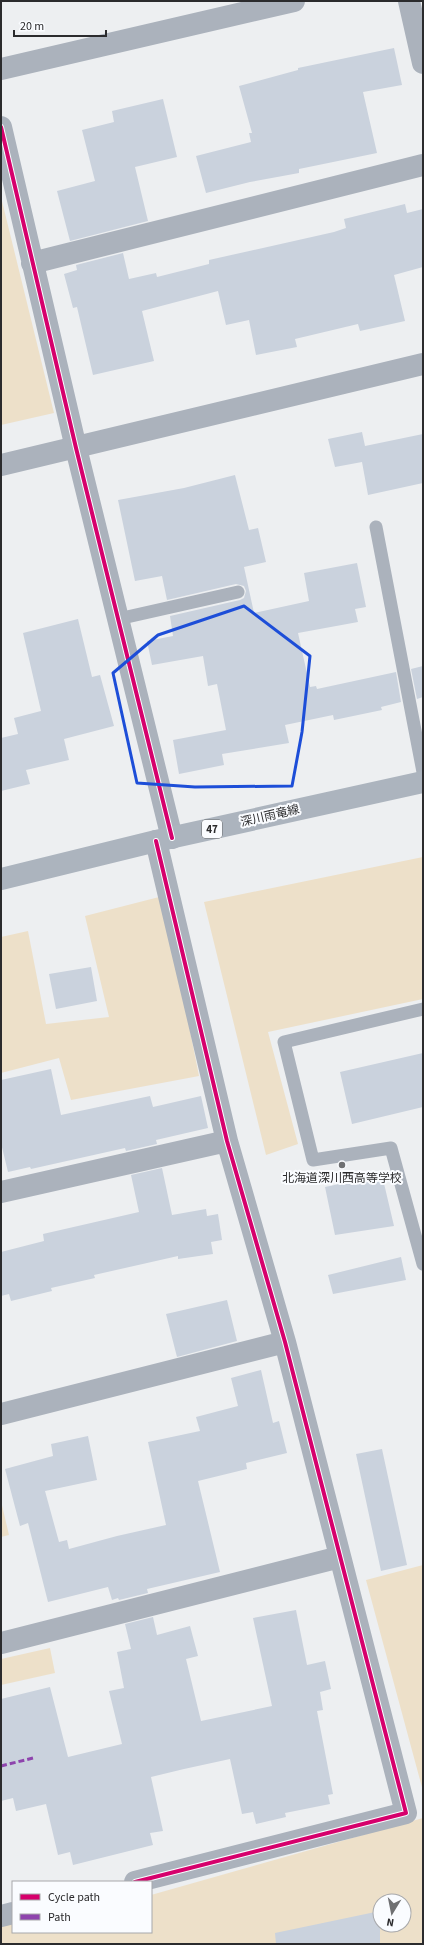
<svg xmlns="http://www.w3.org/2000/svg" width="424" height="1945" font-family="'Source Sans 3','Noto Sans JP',sans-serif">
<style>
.green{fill:#ede0c9;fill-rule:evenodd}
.building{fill:#cad2dd}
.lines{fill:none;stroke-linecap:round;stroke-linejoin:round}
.service{stroke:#abb2bc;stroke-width:13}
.minor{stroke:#abb2bc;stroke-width:22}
.tertiary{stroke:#abb2bc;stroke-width:22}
.primary{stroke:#acb4be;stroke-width:22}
.quiet{stroke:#8e44ad;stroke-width:3;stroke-dasharray:6 3;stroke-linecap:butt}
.cycleway-casing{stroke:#fafcff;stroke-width:6}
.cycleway{stroke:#d6006c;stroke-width:4}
.marked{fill:none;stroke:#1d4ed8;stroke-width:3;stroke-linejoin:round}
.poi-dot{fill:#6f7072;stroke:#fafcff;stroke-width:1.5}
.labels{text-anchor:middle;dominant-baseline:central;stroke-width:4;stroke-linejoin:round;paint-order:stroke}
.shield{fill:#fafcff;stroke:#696a6c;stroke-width:1}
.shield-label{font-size:11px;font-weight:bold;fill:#2b2b2d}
.street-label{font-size:12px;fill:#2b2b2d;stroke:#fafcff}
.poi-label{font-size:12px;fill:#2b2b2d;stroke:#fafcff}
</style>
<rect width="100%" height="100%" fill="#edeff1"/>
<path class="green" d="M1,197L54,413L1,425Z
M423,857V999L268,1032L298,1144L266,1155L204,902Z
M163,896L199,1076L71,1100L59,1058L1,1073V937L28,931L46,1024L109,1017L85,916Z
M1,1501L9,1535L1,1537Z
M423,1565V1791L366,1580Z
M50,1648L55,1673L1,1685V1659Z
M423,1818V1944H1V1925L13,1923V1932H151V1895ZM380,1901H404V1925H380Z"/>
<path class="building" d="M394,48L402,85L363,92L377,153L299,169V173L250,182L206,193L196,156L251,142L249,133H252L239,86L298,70V68Z
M163,99L177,157L135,167L148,221L70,241L57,191L95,181L82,130L114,122L112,111Z
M405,204L407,213L423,209V267L394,275L405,321L360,331L358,324L295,339L297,347L256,355L249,320L226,325L218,291L142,311L154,361L93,375L77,307L73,308L64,274L77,270L76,265L123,253L129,279L156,273L157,277L209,264V260L334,232L346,228L344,219Z
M362,432L365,446L423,434V483L368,495L362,462L335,467L328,439Z
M235,475L249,530L258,528L266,562L244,567L254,613L309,601L304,573L357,563L366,607L355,609L358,622L298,633L310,687L316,686L317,689L396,672L401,702L381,707L382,710L334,720L333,715L285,725L289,743L222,754L224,765L179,774L173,740L226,730L217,684L208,686L203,656L152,665L147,641L173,636L170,616L240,600L244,598L246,591L244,586L236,584L167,600L162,576L135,581L118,500L184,488Z
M78,619L92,677L100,675L114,726L64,739L69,760L26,770L30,784L1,791V738L18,734L14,718L41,711L23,633Z
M423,666V697L417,699L411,669Z
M91,967L97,1001L56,1009L49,974Z
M423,1053V1107L352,1124L340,1072Z
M51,1069L61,1115L150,1096L153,1107L201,1096L208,1128L156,1140L157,1144L126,1151L125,1148L31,1169L30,1167L8,1172L1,1143V1080Z
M162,1168L172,1215L206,1209L207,1216L218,1214L222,1240L211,1242L213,1254L178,1259V1256L94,1275L95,1278L51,1288L52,1291L11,1301L9,1294L1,1296V1252L44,1241L43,1234L139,1212L131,1175Z
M382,1175L394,1226L335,1235L325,1187Z
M401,1257L406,1280L333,1294L328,1275Z
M227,1300L237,1341L177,1357L166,1314Z
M261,1370L273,1423L279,1421L287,1453L246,1463L247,1469L198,1481L220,1572L147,1589L148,1593L119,1600L118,1598L112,1600L108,1587L48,1602L28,1523L20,1526L5,1469L53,1456L51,1444L88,1436L97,1480L45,1491L59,1542L67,1540L69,1549L117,1536L166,1525L148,1442L200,1431L196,1417L238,1406L231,1378Z
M382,1449L407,1565L381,1571L356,1454Z
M296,1610L307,1665L325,1661L331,1689L320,1692L323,1710L317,1711L333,1794L328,1795L330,1804L285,1813L286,1817L256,1824L253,1812L242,1814L230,1759L184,1769L151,1777L163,1831L150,1833L153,1845L73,1865L70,1852L58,1855L46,1804L16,1811L13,1798L1,1801V1699L50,1687L68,1757L122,1744L109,1691L124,1688L117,1652L131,1649L125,1624L153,1617L157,1635L190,1626L198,1656L186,1659L201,1721L272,1706L253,1618Z
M380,1911V1944H276L275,1933Z"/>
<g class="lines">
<path class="service" d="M376,527L423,772
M118,619L238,592
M423,1009L284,1042L313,1160L391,1148L423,1264"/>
<path class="minor" d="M409,1L423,63
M1,127L76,448L172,838
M32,263L423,165
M1,1192L227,1141
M1,1414L285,1342
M1,1643L340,1557
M135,1882L406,1813L285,1342L227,1141L156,841
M1,1916L13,1913"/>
<path class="tertiary" d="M1,69L294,1
M1,465L423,364"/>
<path class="primary" d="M1,879L156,841L423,782"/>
<path class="quiet" d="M1,1766L33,1758"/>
<g class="cycleway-casing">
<path id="cycleway" d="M1,127L76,448L172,838
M135,1882L406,1813L285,1342L227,1141L156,841"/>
</g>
<use href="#cycleway" class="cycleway"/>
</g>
<path class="marked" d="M244,606L310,656L302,732L292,786L195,787L137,783L113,673L158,635Z"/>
<circle class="poi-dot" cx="342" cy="1165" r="4"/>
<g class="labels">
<rect class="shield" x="202" y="820" width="20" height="18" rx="3"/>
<g class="shield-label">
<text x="212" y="829">47</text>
</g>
<g class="street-label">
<text transform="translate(270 816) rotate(-13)">深川雨竜線</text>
</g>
<g class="poi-label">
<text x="342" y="1178">北海道深川西高等学校</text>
</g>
</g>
<rect width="424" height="1945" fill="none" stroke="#2b2b2d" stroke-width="4"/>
<rect x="12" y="1881" width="140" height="52" fill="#fafcff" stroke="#a7a8ab"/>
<rect x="20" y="1894" width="20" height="6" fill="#d6006c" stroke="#a7a8ab"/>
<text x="48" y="1901" font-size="12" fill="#2b2b2d">Cycle path</text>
<rect x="20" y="1914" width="20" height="6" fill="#8e44ad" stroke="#a7a8ab"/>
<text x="48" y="1921" font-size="12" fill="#2b2b2d">Path</text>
<g transform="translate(392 1913) rotate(190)"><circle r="19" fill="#fafcff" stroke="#a7a8ab"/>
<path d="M0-3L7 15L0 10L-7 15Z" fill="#6f7072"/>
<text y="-6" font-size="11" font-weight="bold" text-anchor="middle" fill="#2b2b2d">N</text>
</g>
<path d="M14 30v6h92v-6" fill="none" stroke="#2b2b2d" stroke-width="2"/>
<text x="20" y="30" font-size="12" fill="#2b2b2d" stroke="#fafcff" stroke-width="3" paint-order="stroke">20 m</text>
</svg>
